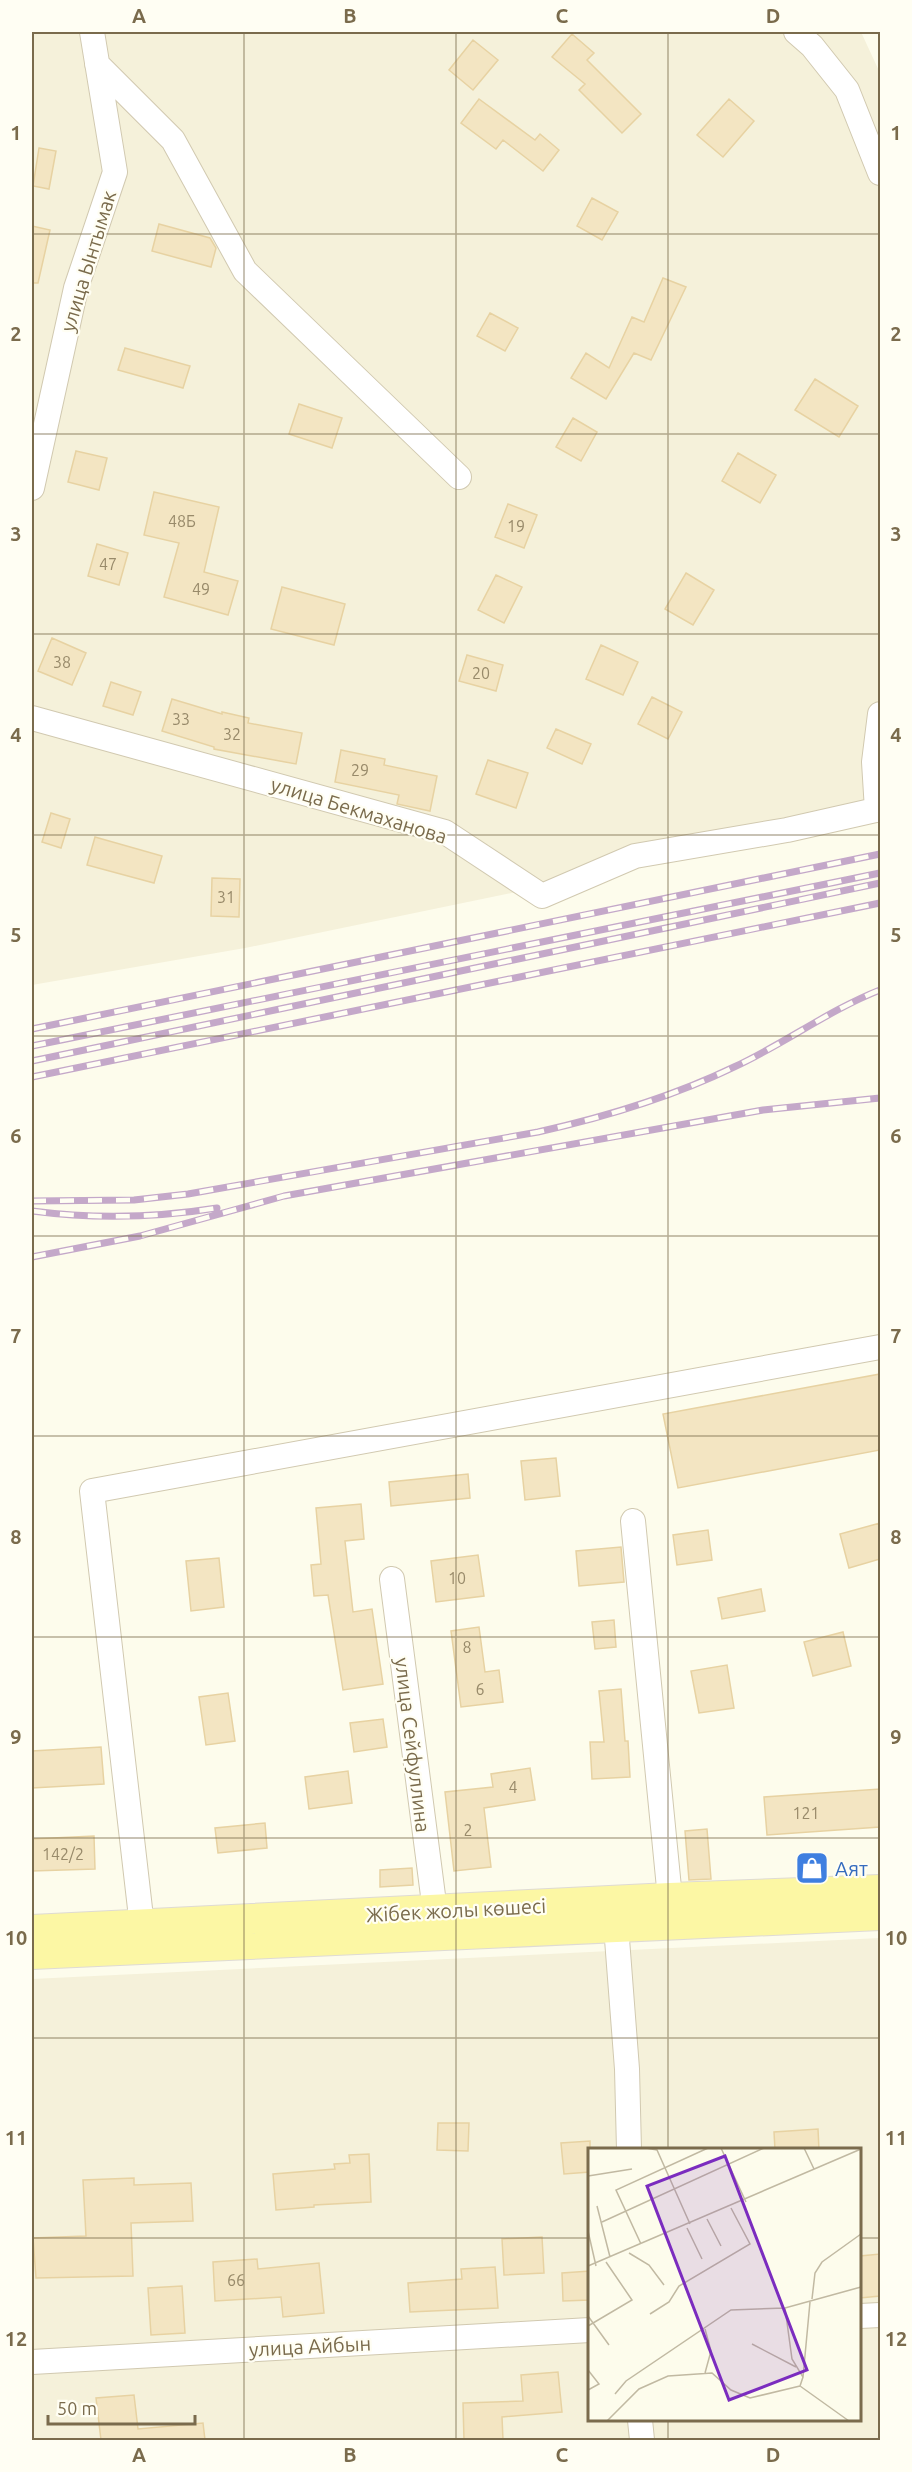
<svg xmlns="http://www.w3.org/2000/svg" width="912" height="2472" font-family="Ubuntu,sans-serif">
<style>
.residential{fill:#f5f1da;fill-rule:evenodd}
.building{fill:#f3e5c2;stroke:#e7d2a2;stroke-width:1.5}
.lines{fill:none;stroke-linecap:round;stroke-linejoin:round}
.minor-casing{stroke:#d1c9b0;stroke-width:26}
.major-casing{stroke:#dfdbd4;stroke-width:32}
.minor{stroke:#fff;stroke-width:24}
.major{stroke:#fcf7a4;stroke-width:30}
.rail-casing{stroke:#c4a8c9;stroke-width:7}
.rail{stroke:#fffef3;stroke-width:4.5;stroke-dasharray:14;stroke-linecap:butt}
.grid{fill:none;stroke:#7a6b4c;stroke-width:1.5;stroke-opacity:0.55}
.labels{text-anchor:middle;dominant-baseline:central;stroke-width:4.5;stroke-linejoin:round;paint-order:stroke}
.number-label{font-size:16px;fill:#988a6a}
.street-label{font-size:20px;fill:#7a6b4c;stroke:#fffef3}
.shop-label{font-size:20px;fill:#366cbe;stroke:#fffef3;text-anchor:start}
.inset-road{fill:none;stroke:#c1b9a2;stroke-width:1.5}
.view{fill:#7b2cbf;fill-opacity:0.15;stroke:#7b2cbf;stroke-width:3}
.inset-edge{fill:none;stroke:#7a6b4c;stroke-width:3}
.neatline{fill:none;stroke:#7a6b4c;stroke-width:2}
.grid-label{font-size:20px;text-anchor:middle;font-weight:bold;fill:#7a6b4c}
</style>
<rect width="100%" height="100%" fill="#fdfcec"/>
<path class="residential" d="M32,32H861L880,73V817L245,948L32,985Z
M880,1938V2440H32V1979ZM590,2150H860V2420H590Z"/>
<path class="building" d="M572,34L594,53L587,60L641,114L622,133L579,90L585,84L552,57Z
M473,40L498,60L473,90L449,70Z
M479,99L535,140L540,134L559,150L543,171L503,140L496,149L461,123Z
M729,99L754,121L723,157L697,135Z
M39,148L56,151L49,189L33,186Z
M592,198L618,212L602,240L577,226Z
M159,224L210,238L216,248L211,267L152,251Z
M32,226L50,230L38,283H32Z
M663,278L686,287L651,360L634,353L606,399L571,378L586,353L609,368L632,317L644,322Z
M490,313L518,328L505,351L477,336Z
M125,348L190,366L183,388L118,370Z
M815,379L858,406L839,437L795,410Z
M299,404L342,418L332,448L289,434Z
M573,418L597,432L581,461L556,447Z
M76,451L107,458L99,490L68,482Z
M738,453L776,475L760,503L722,481Z
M154,492L219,507L204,572L238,581L228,615L164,597L179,543L144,535Z
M508,504L537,515L524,548L495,537Z
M97,544L128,553L119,585L88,576Z
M686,573L714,590L693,625L665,609Z
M496,575L522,587L504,623L478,610Z
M282,587L345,604L334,645L271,629Z
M52,638L86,653L72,685L38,671Z
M601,645L638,662L623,695L586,679Z
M467,655L503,665L496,691L459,681Z
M111,682L141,692L133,715L103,706Z
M652,697L682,712L668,739L638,724Z
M172,699L222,714V712L249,718L248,723L302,733L296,764L214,749V747L162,731Z
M556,729L591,744L582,764L547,748Z
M341,750L385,759L384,765L437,776L430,811L397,804L399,795L335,782Z
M488,760L528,773L516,808L476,794Z
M51,813L70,819L61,848L42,842Z
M95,837L162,856L154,883L87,865Z
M212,878L240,879L239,917L211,916Z
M880,1374V1450L678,1488L663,1414Z
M556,1458L560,1496L525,1500L521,1461Z
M468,1474L470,1498L391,1506L389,1482Z
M361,1504L364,1539L345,1541L353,1612L372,1609L383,1684L343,1690L328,1595L314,1596L311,1565L321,1564L316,1508Z
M880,1523V1559L849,1568L840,1534Z
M708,1530L712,1560L677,1565L673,1535Z
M621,1547L624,1582L579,1586L576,1551Z
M478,1555L484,1596L436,1602L431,1561Z
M219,1558L224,1607L191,1611L186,1561Z
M761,1589L765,1611L722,1619L718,1598Z
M614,1620L616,1647L595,1649L592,1622Z
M479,1627L485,1672L499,1670L503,1702L461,1707L451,1631Z
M843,1632L851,1666L813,1676L804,1642Z
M727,1665L734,1708L699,1713L691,1671Z
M621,1689L625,1741H628L630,1777L592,1779L590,1742H604L599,1691Z
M228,1693L235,1741L206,1745L199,1697Z
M383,1719L387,1747L354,1752L350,1723Z
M101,1747L104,1784L32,1788V1751Z
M530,1768L535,1800L484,1808L491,1867L454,1871L445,1792L493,1787L491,1774Z
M348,1771L352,1803L309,1809L305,1777Z
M880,1789V1827L767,1835L764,1797Z
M265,1823L267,1848L218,1853L215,1828Z
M707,1829L711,1879L689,1880L685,1831Z
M94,1836L95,1869L32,1871V1839Z
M412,1868L413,1885L380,1887V1870Z
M438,2123H469L468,2151L437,2150Z
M818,2129L819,2150H775L774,2132Z
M590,2141V2172L564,2174L561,2143Z
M369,2154L371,2202L314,2205V2207L276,2210L273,2174L335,2169L334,2164L350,2163L349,2155Z
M134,2178V2185L191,2183L193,2221L131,2223L133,2276L36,2278L33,2238L86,2236L83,2180Z
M542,2237L544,2273L504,2275L502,2239Z
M880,2254V2296L860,2298V2256Z
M257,2259L258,2269L319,2263L324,2313L283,2317L281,2297L215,2301L213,2262Z
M495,2267L498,2308L410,2312L408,2283L462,2279L461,2269Z
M590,2271V2300L563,2301L562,2273Z
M182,2286L185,2333L151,2335L148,2288Z
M558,2372L562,2412L502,2417L503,2440H464L463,2403L523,2401L521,2375Z
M134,2395L138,2429L203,2423L205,2440H101L96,2398Z"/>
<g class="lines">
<g class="minor-casing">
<path id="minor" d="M796,32L812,46L847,90L880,173
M97,64L173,140L245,271L459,477
M32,488L76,288L115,172L92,32
M32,718L445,832L542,896L635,856L787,830L880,809
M877,810L874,762L880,714
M633,1521L670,1898
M392,1579L435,1911
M142,1926L92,1491L880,1347
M616,1926L627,2069L629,2150
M860,2316L880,2315
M32,2362L590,2330
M640,2420L642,2440"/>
</g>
<g class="major-casing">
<path id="major" d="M32,1930L670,1898L880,1890
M32,1954L880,1915"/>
</g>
<use href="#minor" class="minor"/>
<use href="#major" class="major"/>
<g class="rail-casing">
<path id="rail" d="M32,1029L880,854
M32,1046L880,873
M32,1061L880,883
M32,1077L880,903
M32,1201L134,1200L188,1194L538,1132C605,1117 672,1097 734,1067C784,1044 829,1010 880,990
M32,1211C94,1219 154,1218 217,1208
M32,1257L140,1236L284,1196L763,1110L880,1098"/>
</g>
<use href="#rail" class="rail"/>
</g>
<path class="grid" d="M244,32V2440M456,32V2440M668,32V2150M32,234H880M32,434H880M32,634H880M32,835H880M32,1036H880M32,1236H880M32,1436H880M32,1637H880M32,1838H880M32,2038H880M32,2238H590M860,2238H880M668,2420V2440"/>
<defs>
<g id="shop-square" transform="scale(1.725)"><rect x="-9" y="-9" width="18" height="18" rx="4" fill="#3f7fe0" stroke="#fffef3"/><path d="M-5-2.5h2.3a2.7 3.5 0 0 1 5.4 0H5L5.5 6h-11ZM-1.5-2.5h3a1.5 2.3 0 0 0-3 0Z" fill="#fff"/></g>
</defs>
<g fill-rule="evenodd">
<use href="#shop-square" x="812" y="1868"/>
</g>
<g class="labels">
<g class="number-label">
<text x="182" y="521">48Б</text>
<text x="516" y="526">19</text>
<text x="108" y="564">47</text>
<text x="201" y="589">49</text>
<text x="62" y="662">38</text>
<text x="481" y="673">20</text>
<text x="181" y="719">33</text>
<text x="232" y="734">32</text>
<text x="360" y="770">29</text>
<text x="226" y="897">31</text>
<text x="457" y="1578">10</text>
<text x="467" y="1647">8</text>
<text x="480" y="1689">6</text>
<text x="513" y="1787">4</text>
<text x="806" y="1813">121</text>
<text x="468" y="1830">2</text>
<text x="63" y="1854">142/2</text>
<text x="236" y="2280">66</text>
</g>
<g class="street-label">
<text transform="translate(88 261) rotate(-73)">улица Ынтымак</text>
<text transform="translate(359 810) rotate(17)">улица Бекмаханова</text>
<text transform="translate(413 1745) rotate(83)">улица Сейфуллина</text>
<text transform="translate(456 1910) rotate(-3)">Жібек жолы көшесі</text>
<text transform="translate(310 2346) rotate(-3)">улица Айбын</text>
</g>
<g class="shop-label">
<text x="835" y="1868">Аят</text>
</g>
</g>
<g transform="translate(588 2148)">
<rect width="273" height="273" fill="#fdfcec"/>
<path class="inset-road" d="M58,0L69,2L102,76M133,0L158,54M216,0L226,21M0,28L44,21M9,58L22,109M119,71L133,98M14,74L176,0M99,80L114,111M0,83L8,118M53,96L28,42L120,0M41,105L61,117L76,137M0,118L273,1M224,151L227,125L234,114L273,86M197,160L204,211L215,229L212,238M62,166L81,154L91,138L162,96L143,60M0,168L21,197M0,178L44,152L18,114M117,181L123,203L117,225M164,196L208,219M0,222L11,236L0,242M215,229L222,154M212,238L261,273M27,246L38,233L143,162L197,160L273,139M19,273L51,241L80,228L124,225L143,242L162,250L212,238"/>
<path class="view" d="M137,8L219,222L141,252L59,38Z"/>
<rect width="273" height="273" class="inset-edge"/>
</g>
<rect width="912" height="2472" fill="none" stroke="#fffef3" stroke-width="66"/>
<path d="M48 2415v9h147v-9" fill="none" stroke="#7a6b4c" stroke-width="3"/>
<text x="57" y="2415" font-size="18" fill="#7a6b4c" stroke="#fffef3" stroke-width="4.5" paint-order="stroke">50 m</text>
<rect x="33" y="33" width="846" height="2406" class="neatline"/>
<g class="grid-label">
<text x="139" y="23">A</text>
<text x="350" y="23">B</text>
<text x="562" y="23">C</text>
<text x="773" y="23">D</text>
<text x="16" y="140">1</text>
<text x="896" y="140">1</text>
<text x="16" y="341">2</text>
<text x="896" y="341">2</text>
<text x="16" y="541">3</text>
<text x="896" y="541">3</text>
<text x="16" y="742">4</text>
<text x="896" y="742">4</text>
<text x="16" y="942">5</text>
<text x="896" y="942">5</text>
<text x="16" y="1143">6</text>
<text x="896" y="1143">6</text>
<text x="16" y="1343">7</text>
<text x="896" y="1343">7</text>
<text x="16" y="1544">8</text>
<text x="896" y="1544">8</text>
<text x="16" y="1744">9</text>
<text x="896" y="1744">9</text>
<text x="16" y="1945">10</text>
<text x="896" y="1945">10</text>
<text x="16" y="2145">11</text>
<text x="896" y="2145">11</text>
<text x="16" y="2346">12</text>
<text x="896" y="2346">12</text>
<text x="139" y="2462">A</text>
<text x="350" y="2462">B</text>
<text x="562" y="2462">C</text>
<text x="773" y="2462">D</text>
</g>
</svg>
